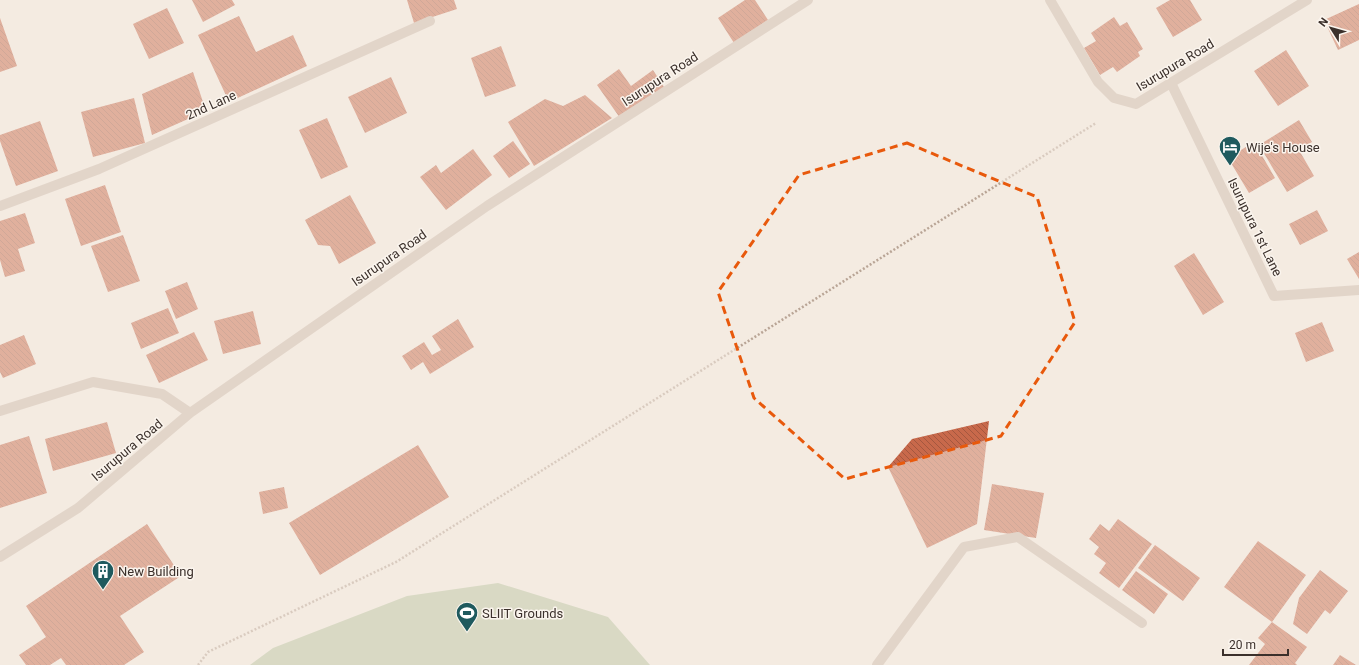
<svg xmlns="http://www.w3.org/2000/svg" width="1359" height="665" font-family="Roboto,sans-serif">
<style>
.pitch{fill:#b8c4a0}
.building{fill:url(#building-back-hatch)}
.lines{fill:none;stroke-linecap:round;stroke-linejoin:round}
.path{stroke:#b9a596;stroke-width:2.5;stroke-dasharray:2 2;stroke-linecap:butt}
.street{stroke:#cdbbac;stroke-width:10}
.marked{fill:none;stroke:#e8590c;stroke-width:3;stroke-dasharray:8 5;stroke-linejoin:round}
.labels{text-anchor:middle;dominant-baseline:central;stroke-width:3;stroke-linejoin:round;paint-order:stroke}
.street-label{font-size:13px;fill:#3b302b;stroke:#fbf5ee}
.poi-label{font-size:13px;fill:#3b302b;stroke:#fbf5ee;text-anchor:start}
</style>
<defs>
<pattern id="building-back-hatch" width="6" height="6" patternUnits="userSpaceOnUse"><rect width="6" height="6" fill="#c8694b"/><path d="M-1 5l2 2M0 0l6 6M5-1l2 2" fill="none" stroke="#a4573f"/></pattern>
</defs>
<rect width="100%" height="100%" fill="#f4ebe1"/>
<path class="pitch" d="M498,583L608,617L650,665H250L273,648L407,596Z"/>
<path class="building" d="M192,0H232L235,5L203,22Z
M407,0H454L457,9L414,23Z
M745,0H755L768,20L734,43L718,18Z
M1170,0H1190L1202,20L1173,37L1156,8Z
M1359,4V40L1338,50L1324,20Z
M167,8L184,43L149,59L133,24Z
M239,16L256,52L293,35L307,66L229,102L198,35Z
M1114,17L1120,26L1127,22L1143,49L1138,52L1140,56L1117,72L1113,67L1100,75L1084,48L1096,41L1091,33Z
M0,18L17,66L0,72Z
M501,46L516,86L485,97L471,58Z
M1286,50L1309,86L1278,106L1254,71Z
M619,69L631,86L653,70L664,87L620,118L597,85Z
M193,72L206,111L152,135L142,94Z
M391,77L407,113L365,133L348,97Z
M585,95L612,118L534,166L508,122L545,99L563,106Z
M134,98L145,143L93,157L81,112Z
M327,118L348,167L321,179L299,130Z
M1299,120L1312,142L1299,150L1314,176L1287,192L1259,145Z
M40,121L58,171L16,186L0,141V135Z
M513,141L530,164L509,178L493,156Z
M1254,142L1275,178L1249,193L1228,158Z
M473,149L492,175L446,210L420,177L436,165L441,173Z
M105,185L121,232L81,246L65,199Z
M350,195L376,243L339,264L330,246L318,245L305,220Z
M1317,210L1328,231L1300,245L1289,224Z
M25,213L35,243L18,249L25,271L5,277L0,260V221Z
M123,235L140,281L108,292L91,246Z
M1359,252V279L1347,259Z
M1194,253L1224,302L1203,315L1174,266Z
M187,282L198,309L176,319L165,291Z
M168,308L179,333L141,349L131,323Z
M253,311L261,344L223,354L214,321Z
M458,319L474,347L430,374L423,362L411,370L402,356L424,342L432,355L441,350L432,336Z
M1322,322L1334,351L1306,362L1295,333Z
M194,332L208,360L159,383L146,355Z
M24,335L36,364L3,378L0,372V345Z
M989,421L977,524L927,548L888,467L912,439Z
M107,422L116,453L53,471L45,439Z
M29,436L47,493L0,508V445Z
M418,445L449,497L320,575L289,523Z
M992,484L1044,493L1036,538L984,530Z
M284,487L288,508L263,514L259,492Z
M1118,519L1152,544L1119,588L1099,573L1106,563L1094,554L1099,547L1089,539L1100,524L1109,531Z
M147,524L181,576L120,616L144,652L124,665H66L61,658L50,665H26L19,655L46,637L26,606Z
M1258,541L1306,575L1272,622L1307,647L1295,663L1297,665H1249L1265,644L1258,638L1272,622L1224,587Z
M1155,545L1200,578L1183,601L1138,568Z
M1320,570L1348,591L1330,614L1325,610L1307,634L1293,624L1299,598Z
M1136,571L1168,594L1154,614L1122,590Z
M1340,655L1356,665H1333Z"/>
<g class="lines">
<path class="path" d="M198,665L208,652L396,562L1096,123"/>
<path class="street" d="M1050,0L1098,82L1114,98L1136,104L1307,0
M1171,83L1274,296L1359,290
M0,206L99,169L430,21
M0,411L93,382L162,394L190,413
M0,557L78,508L190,413L487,206L808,0
M877,665L964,547L1018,537L1142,623"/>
</g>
<path d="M0 0H1359V665H0ZM907,143L1037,197L1075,322L1001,436L845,479L754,398L718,292L799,175Z" fill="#f4ebe1" fill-opacity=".55" fill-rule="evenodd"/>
<path class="marked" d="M907,143L1037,197L1075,322L1001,436L845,479L754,398L718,292L799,175Z"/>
<defs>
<g id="hotel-pin" transform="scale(1.15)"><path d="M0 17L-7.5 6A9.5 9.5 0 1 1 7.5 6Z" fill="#1f5a5e" stroke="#fbf5ee"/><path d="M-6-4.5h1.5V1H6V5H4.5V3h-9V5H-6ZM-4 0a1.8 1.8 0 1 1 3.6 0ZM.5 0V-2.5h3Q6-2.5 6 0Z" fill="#fff"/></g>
<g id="building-pin" transform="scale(1.15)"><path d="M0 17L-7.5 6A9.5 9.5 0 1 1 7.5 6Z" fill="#1f5a5e" stroke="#fbf5ee"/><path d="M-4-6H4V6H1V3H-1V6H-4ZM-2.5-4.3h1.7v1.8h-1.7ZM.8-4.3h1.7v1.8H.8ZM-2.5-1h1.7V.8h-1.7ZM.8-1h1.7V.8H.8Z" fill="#fff"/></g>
<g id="stadium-pin" transform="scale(1.15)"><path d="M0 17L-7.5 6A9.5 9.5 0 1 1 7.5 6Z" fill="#1f5a5e" stroke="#fbf5ee"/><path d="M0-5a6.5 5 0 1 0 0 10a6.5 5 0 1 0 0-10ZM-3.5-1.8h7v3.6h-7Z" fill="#fff"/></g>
</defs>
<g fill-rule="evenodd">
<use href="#hotel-pin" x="1230" y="147"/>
<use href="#building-pin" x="103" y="571"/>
<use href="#stadium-pin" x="467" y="613"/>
</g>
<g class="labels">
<g class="street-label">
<text transform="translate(1175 65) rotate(-31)">Isurupura Road</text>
<text transform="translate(660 79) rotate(-33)">Isurupura Road</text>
<text transform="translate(211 105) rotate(-24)">2nd Lane</text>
<text transform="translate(1255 227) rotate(64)">Isurupura 1st Lane</text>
<text transform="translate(389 258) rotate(-35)">Isurupura Road</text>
<text transform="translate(127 450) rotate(-40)">Isurupura Road</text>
</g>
<g class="poi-label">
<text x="1246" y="147">Wije's House</text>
<text x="118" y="571">New Building</text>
<text x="482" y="613">SLIIT Grounds</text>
</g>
</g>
<g transform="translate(1331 28) rotate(307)" stroke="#fbf5ee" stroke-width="3" paint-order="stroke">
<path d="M0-3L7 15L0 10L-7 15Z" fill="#3b302b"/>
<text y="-6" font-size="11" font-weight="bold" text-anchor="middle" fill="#3b302b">N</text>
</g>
<path d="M1223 649v6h65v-6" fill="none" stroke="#3b302b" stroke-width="2"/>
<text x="1229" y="649" font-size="12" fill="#3b302b" stroke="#fbf5ee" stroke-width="3" paint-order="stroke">20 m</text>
</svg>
